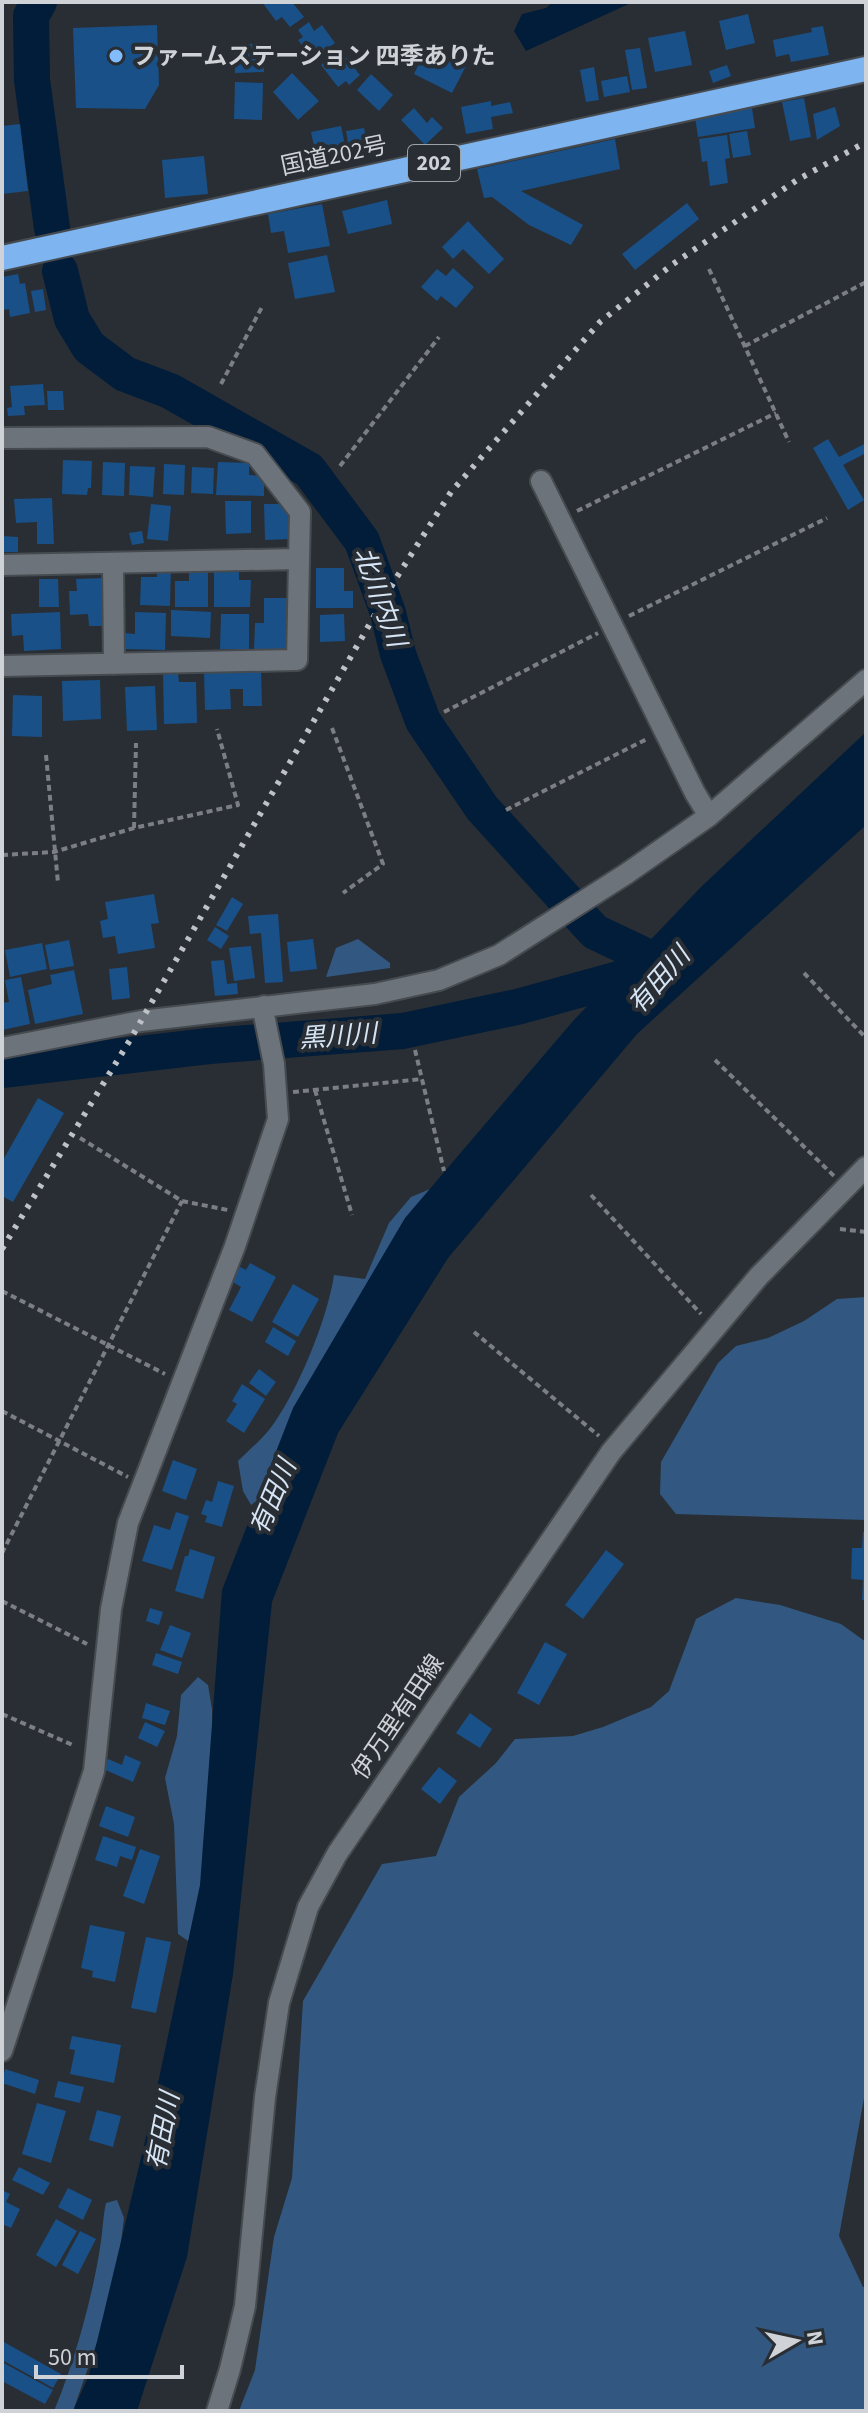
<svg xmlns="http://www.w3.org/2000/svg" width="868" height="2413" font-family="'Source Sans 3','Noto Sans JP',sans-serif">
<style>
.green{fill:#325881}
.water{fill:#011d39}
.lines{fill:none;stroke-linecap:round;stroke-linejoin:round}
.river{stroke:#011d39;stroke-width:36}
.building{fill:#195087}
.street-casing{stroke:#464b50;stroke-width:24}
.secondary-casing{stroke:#464b50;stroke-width:24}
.highway-casing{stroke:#464b50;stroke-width:28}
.path{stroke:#7b7f84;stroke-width:4;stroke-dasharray:6 4;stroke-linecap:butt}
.street{stroke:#6d737b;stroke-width:20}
.secondary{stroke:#6d737b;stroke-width:20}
.highway{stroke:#7eb4f0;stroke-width:24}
.rail{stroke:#bec2c7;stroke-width:6;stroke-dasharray:4 8;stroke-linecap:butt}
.poi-dot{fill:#83bcfb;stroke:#292e34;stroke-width:3}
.labels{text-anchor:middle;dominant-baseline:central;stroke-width:8;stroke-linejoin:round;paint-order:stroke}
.shield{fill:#292e34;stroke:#9da2a6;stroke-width:2}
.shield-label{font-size:22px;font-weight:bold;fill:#cfd3d7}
.poi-label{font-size:24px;font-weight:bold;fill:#cfd3d7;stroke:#292e34;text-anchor:start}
.street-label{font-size:24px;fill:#cfd3d7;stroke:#292e34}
.water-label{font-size:26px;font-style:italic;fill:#d6e5f5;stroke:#292e34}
</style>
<rect width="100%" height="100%" fill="#292e34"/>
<path class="green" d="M358,939L390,963V968L326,977L336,948Z
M447,1182L271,1490L251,1505L243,1491L238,1461C248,1451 260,1441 269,1430C296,1396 328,1318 334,1275L365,1279L389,1223L411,1197Z
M866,1297V1520L676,1514L660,1494L661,1462L718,1363L736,1346L768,1338L804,1321L837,1299Z
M736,1598L780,1605L841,1624L866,1642V2087L839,2236L863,2287H866V2411H239L255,2370L274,2237L292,2178L303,2001L382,1864L436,1856L459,1797L496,1763L515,1739L573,1736L603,1727L651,1707L669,1691L696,1619Z
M198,1677L208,1685L212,1709L213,1823L191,1943L178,1934L174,1824L165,1778L177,1736L181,1695Z
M117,2200L124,2218L120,2250L103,2325L73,2411H54C74,2364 94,2292 101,2241C103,2228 103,2216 106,2203Z"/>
<path class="water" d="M553,2H633L526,51L514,31L522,14L546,8Z
M866,732V825L637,1034L448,1258L338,1433L272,1602L233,1974L187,2257L137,2411H73L89,2375L151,2116L200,1885L222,1590L293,1408L405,1218L573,1021L701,887Z"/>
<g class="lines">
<path class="river" d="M39,2L31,16L32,80L52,228
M60,271L72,319L89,347L125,374L170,391L309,470L362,541L388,613L398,654L423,721L482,808L595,932L667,966
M2,1070L209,1046L403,1031L517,1007L658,968"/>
</g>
<path class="building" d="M262,2H292L304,17L290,27L282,17L276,21Z
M748,14L755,43L726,50L719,21Z
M309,22L314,31L322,25L335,43L312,59L298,40L303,37L298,30Z
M157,25L159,85L145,109L76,108L73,28Z
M823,26L829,55L791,62L789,54L776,57L773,40L812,32L811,28Z
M685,31L692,65L655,72L648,38Z
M234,44H263L264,72L235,73Z
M640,48L647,88L632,90L625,50Z
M340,50L360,75L349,85L346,81L338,87L321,65Z
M439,50L467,64L452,93L414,74L423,55L433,60Z
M727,65L731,76L713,83L709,71Z
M594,67L599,100L586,102L580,70Z
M292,73L319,101L298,120L273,92Z
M371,74L393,95L379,111L357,90Z
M627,76L630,92L604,97L601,81Z
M235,82L263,83L262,120L234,119Z
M804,98L811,137L790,141L782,102Z
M491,101V106L510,102L513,113L491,117L493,129L466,134L461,107Z
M835,107L840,126L817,140L813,114Z
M414,108L427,123L432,117L443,128L425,145L401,120Z
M752,108L755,128L698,137L695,117Z
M20,124L28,191L2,194V126Z
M341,126L346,150L316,156L311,132Z
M364,128L369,150L350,154L346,131Z
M747,131L751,155L733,158L729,134Z
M727,135L730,158L725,159L728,183L710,186L707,161L702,162L699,139Z
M615,139L620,169L521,191L583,225L571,245L529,225L492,197L484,198L477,169Z
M204,156L208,194L165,198L162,160Z
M387,200L392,224L348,234L342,211Z
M687,203L699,219L635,270L622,254Z
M322,204L330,246L288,253L284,231L271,233L268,214Z
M468,221L504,259L489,274L463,249L453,259L442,247Z
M327,255L335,292L295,299L288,263Z
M453,268L474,287L456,308L441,296L437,301L421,287L437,269L446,276Z
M18,274L20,284L25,283L30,313L10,317L9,309L3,310L2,277Z
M43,289L46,310L35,312L31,291Z
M43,384L45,405L24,406L25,415L8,416L7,408L12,407L10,386Z
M47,391H63L64,410H48Z
M828,439L839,457L866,443V453L843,465L864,500L848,510L813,448Z
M63,460L92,461L91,488H88L87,495L62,494Z
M103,462L125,463L124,496L102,495Z
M218,462L249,463V475L264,476V496L216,495Z
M164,464L185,465L184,495L163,494Z
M130,466L155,467L153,497L129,495Z
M192,467L214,468L213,494L191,493Z
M52,498L54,544H37V522L16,523L14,499Z
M225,501H251V533L226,534Z
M151,504L171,506L168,541L147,539Z
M264,504H290V539L265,540Z
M142,531L144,543L132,545L129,533Z
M2,536L18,537V552H2Z
M157,564H171L170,606L140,605L141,577H157Z
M316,568H344V591H353V608H316Z
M214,569H239V580H251L250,607H214Z
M189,572H208V607H175V581H189Z
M103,578L105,626H89L88,614L70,615L69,591H77L76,579Z
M39,579H58L59,607H39Z
M264,598H294L293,650L254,649L255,623H264Z
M171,610L211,612L210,638L171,636Z
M60,612L61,649L24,651L23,635L12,636L11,614Z
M135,612L166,613L165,650L123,649L124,633L135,634Z
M221,614H249V649H220Z
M344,614L345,641L320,642V615Z
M261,669L262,706H243V689H230L231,709L205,710L204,671Z
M163,673H178L179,682H196L197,723L164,724Z
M100,680L101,719L63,721L62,681Z
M155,686L157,730L127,731L125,687Z
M13,695L42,696V737L12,736Z
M154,894L159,923L151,924L155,948L118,954L115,936L103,938L100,921L108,919L105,902Z
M232,897L243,904L227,931L216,925Z
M278,914L283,982L265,983L261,933L250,934L248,916Z
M215,927L229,936L221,949L207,940Z
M313,939L317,969L290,972L287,942Z
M69,940L74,966L50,970L45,945Z
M42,943L47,969L10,977L5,950Z
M251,946L255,978L234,981L229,948Z
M224,960L227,984L237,983L238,994L215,996L211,961Z
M127,967L130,998L112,1000L109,969Z
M74,970L83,1014L35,1024L28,990L52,984L50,975Z
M21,977L30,1024L2,1030V1003L9,1002L5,980Z
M38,1098L64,1113L13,1202L2,1196V1162Z
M250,1263L276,1277L252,1322L229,1310L241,1287L228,1279L236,1265L246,1270Z
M293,1284L319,1299L298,1337L272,1322Z
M273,1327L296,1341L288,1356L265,1342Z
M259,1369L276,1382L266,1396L249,1383Z
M242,1384L265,1399L244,1433L226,1421L237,1404L232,1401Z
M173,1460L197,1469L186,1500L162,1491Z
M218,1481L234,1486L222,1527L205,1522L207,1516L201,1514L206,1500L212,1502Z
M176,1512L189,1516L172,1570L142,1561L154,1525L170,1530Z
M863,1532H866V1600H862L863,1580L851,1579L852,1548H862Z
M190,1549L215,1557L203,1599L175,1591L185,1556H188Z
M606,1550L624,1564L583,1619L565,1605Z
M150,1608L163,1612L159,1625L146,1621Z
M170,1625L191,1633L182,1658L160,1650Z
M545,1642L567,1654L539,1705L517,1693Z
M156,1653L182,1662L178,1674L152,1665Z
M146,1703L170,1711L165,1725L142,1718Z
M470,1713L492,1729L480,1748L456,1733Z
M145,1722L165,1731L157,1747L138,1738Z
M125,1755L141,1762L133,1782L103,1769L108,1759L122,1765Z
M439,1767L457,1781L440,1804L421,1789Z
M106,1806L135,1817L128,1837L99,1826Z
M103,1836L136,1847L132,1860L120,1856L117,1867L95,1860Z
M140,1849L160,1856L144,1904L123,1896Z
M90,1925L125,1932L115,1982L92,1977L93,1971L81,1968Z
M146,1937L171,1942L156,2013L131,2008Z
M72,2036L121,2045L114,2083L70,2074L75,2050L69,2049Z
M5,2069L39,2080L35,2094L2,2083Z
M58,2081L84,2087L80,2103L54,2097Z
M37,2103L66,2111L51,2163L22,2154Z
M97,2110L121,2116L113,2147L89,2140Z
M19,2167L50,2183L43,2195L12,2180Z
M68,2188L92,2200L83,2220L58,2207Z
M2,2190L10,2194L6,2202L20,2209L11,2228L2,2224Z
M56,2219L77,2231L56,2267L36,2255Z
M80,2231L96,2239L78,2274L62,2265Z
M2,2341L61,2374L53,2388L2,2360Z
M2,2362L53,2390L45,2404L2,2381Z"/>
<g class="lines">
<g class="street-casing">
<path id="street" d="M2,438L208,437L255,454L300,512L297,660L2,666
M541,481L695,793L709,816
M113,563L114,664
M2,565L298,559
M2,1048L141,1021L375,994L439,980L499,955L626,874L709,816L866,680
M2,2051L94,1771L111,1609L128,1523L235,1246L278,1119L274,1064L264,1015V1006"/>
</g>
<g class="secondary-casing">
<path id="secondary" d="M217,2411L230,2369L245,2306L265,2097L279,2003L308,1907L337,1854L611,1452L759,1276L866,1167"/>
</g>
<g class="highway-casing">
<path id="highway" d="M2,258L866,69"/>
</g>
<path class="path" d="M709,269L789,442
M745,346L866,282
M221,384L263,305
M340,466L439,337
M577,511L776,413
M629,616L827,518
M444,712L598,633
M332,728L383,864L343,893
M46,755L58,883
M506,810L647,739
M134,828L136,743
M2,855L54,852L134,828L238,805L217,729
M804,973L866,1038
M415,1050L444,1171
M715,1060L834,1176
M315,1090L352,1215
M293,1092L422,1079
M80,1138L182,1201L228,1210
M591,1195L701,1314
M840,1229L866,1232
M2,1291L165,1374
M474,1332L599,1436
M2,1411L128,1477
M2,1553L182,1201
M2,1601L87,1644
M2,1714L75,1746"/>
<use href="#street" class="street"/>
<use href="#secondary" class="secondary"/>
<use href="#highway" class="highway"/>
<path class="rail" d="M2,1249L130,1040L395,580L451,492L600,322L673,264L797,180L866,142"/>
</g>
<circle class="poi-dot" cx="116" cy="56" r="8"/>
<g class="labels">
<rect class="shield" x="408" y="145" width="52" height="36" rx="6"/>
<g class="shield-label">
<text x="434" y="163">202</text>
</g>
<g class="poi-label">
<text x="132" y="56">ファームステーション 四季ありた</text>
</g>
<g class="street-label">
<text transform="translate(334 156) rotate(-12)">国道202号</text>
<text transform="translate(398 1717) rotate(-56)">伊万里有田線</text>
</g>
<g class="water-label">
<text transform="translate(380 597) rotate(70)">北川内川</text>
<text transform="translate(659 980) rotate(-49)">有田川</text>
<text transform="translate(338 1036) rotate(-4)">黒川川</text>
<text transform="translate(273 1497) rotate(-67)">有田川</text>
<text transform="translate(163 2131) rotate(-79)">有田川</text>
</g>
</g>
<rect width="868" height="2413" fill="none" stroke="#cfd3d7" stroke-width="8"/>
<g transform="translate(796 2341) rotate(81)" stroke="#292e34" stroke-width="6" paint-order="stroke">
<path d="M0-6L14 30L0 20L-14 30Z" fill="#cfd3d7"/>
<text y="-12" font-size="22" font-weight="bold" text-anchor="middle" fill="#cfd3d7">N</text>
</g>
<path d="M36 2365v12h146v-12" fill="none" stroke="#cfd3d7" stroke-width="4"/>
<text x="48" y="2365" font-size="24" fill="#cfd3d7" stroke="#292e34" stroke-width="6" paint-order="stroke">50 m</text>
</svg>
